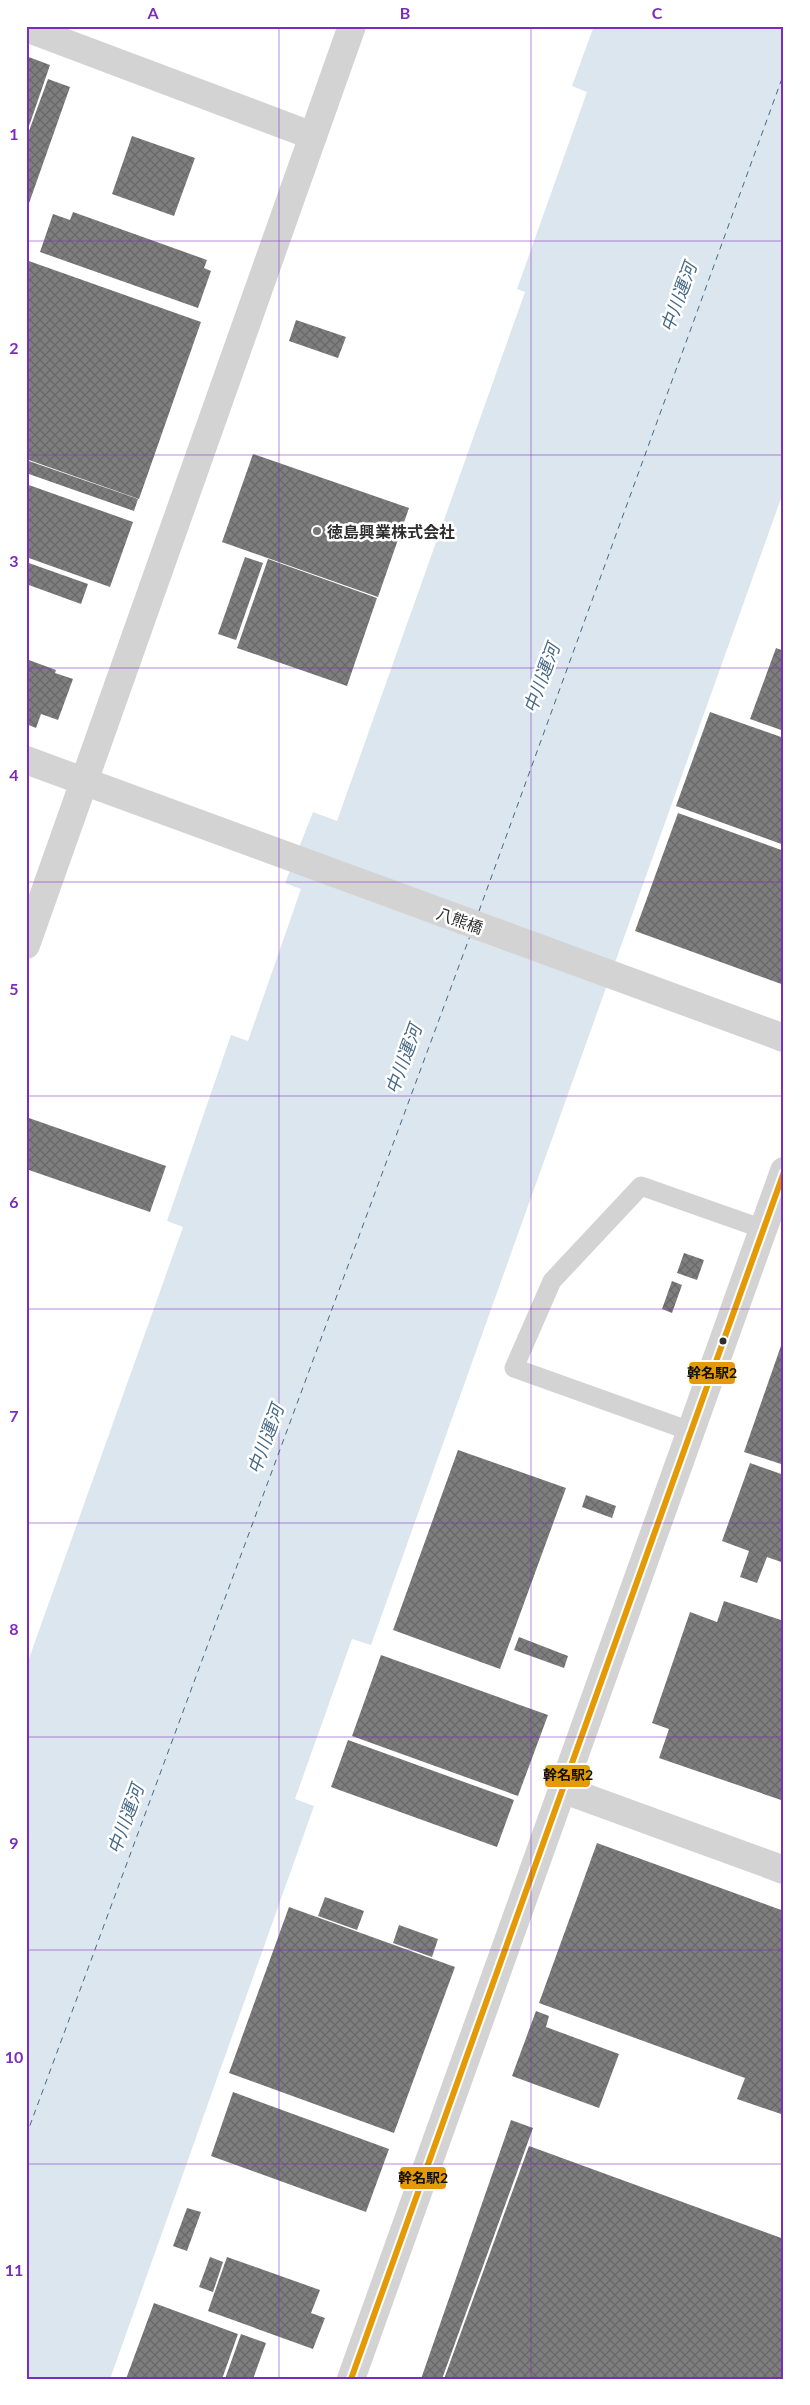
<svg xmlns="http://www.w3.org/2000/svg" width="810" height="2405" font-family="Lato,'Noto Sans JP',sans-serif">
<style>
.water{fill:#dbe6ee}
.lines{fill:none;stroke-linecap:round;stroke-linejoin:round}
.ferry{stroke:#466985;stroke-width:1;stroke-dasharray:6 5;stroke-linecap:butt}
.building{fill:url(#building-cross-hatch)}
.service{stroke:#d3d3d3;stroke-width:19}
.minor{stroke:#d3d3d3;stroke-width:28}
.tertiary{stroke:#d3d3d3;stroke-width:28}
.bus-1-casing{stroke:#fff;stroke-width:10}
.bus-1{stroke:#e39a05;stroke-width:6}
.grid{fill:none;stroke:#7b2cbf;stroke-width:1;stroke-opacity:0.55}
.poi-dot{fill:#777;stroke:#fff;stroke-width:2}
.bus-dot{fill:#2e2e2e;stroke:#fff;stroke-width:2}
.labels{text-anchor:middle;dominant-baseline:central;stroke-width:5;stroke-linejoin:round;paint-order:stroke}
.poi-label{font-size:16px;font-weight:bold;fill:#2e2e2e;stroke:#fff;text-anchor:start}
.street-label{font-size:16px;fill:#2e2e2e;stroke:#fff}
.water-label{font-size:18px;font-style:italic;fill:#466985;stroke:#fff}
.line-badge{stroke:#fff;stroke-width:2}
.pale-badge-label{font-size:14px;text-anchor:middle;font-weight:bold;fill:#111}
.neatline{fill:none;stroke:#7b2cbf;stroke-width:2}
.grid-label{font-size:16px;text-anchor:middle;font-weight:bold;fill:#7b2cbf}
</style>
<defs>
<pattern id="building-cross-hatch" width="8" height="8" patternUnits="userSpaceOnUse" patternTransform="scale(1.25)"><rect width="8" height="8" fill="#7e7e7e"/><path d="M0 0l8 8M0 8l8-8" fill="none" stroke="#686868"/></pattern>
</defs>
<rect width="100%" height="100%" fill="#fff"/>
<path class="water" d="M594,26H784V490L371,1645L352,1639L295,1799L314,1806L110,2379H26V1667L183,1227L167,1221L231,1035L248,1041L301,889L285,883L313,812L337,821L525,292L517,289L587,92L572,86Z"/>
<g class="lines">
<path class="ferry" d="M479,911L784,73
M26,2136L470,936"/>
</g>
<path class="building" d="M26,56L50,65L27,132H26Z
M48,79L70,87L27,209L26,139Z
M132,136L195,158L174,216L112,194Z
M73,212L207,260L204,268L211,271L198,308L40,252L53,214L70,220Z
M26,260L201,322L139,499L26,459Z
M296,320L346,337L338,358L289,341Z
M253,454L409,508L378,597L222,542Z
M26,460L138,499L134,511L26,473Z
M26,484L133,522L110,587L26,557Z
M245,557L263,563L236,640L218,634Z
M268,559L377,598L347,686L237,648Z
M26,562L88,584L81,604L26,584Z
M776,648L784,651V731L750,719Z
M26,659L56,670L55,673L73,679L58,720L41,714L36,728L26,724Z
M710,712L784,738V845L676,806Z
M678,813L784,851V985L635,931Z
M26,1117L166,1166L150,1212L26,1169Z
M684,1253L704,1260L697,1280L677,1273Z
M672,1281L682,1285L672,1313L662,1309Z
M783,1340H784V1465L744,1452Z
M458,1450L566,1488L500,1669L393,1630Z
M750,1463L784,1475V1563L767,1557L757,1583L740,1577L749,1551L722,1541Z
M586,1495L616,1506L612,1518L582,1507Z
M724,1601L784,1621V1801L659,1758L669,1729L652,1723L690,1612L717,1622Z
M519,1637L568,1656L564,1668L514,1650Z
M381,1655L548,1715L518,1796L352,1736Z
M348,1740L514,1800L497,1847L331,1787Z
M597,1843L784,1911V2115L737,2099L745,2078L539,2003Z
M325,1897L364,1911L357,1930L318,1916Z
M289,1907L455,1967L394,2133L229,2073Z
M399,1925L438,1939L432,1957L393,1943Z
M536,2011L549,2016L546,2027L619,2054L599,2108L512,2076Z
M233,2092L389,2149L366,2212L211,2156Z
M511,2120L533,2128L442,2379H421Z
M529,2146L784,2239V2379H444Z
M187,2208L201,2212L187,2251L173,2246Z
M210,2257L223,2262L213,2292L199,2287Z
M227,2257L320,2290L311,2313L325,2318L313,2349L208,2311Z
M154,2303L238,2334L222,2379H126Z
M241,2334L266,2343L253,2379H225Z"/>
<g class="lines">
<path class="service" d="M690,1431L514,1368L552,1281L641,1186L763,1229"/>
<path class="minor" d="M26,28L313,136
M562,1789L784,1870"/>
<path class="tertiary" d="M26,760L784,1038
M26,945L352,26
M351,2379L784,1171"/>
<g class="bus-1-casing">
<path id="bus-1" d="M351,2379L784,1172"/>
</g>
<use href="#bus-1" class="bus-1"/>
</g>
<path class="grid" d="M279,26V2379M531,26V2379M26,241H784M26,455H784M26,668H784M26,882H784M26,1096H784M26,1309H784M26,1523H784M26,1737H784M26,1950H784M26,2164H784"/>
<circle class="poi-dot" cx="317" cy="531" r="5"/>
<circle class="bus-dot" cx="723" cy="1341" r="4.5"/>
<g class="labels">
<g class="poi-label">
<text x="327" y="531">徳島興業株式会社</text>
</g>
<g class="street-label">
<text transform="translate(460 920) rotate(20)">八熊橋</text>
</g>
<g class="water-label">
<text transform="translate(678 297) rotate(-70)">中川運河</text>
<text transform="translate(541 678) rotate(-70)">中川運河</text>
<text transform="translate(403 1059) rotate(-70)">中川運河</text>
<text transform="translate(265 1439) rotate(-70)">中川運河</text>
<text transform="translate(125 1819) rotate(-70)">中川運河</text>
</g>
</g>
<g class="line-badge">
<rect x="688" y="1361" width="48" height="24" rx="5" fill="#e39a05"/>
<rect x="544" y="1764" width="47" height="24" rx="5" fill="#e39a05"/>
<rect x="399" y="2166" width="48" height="24" rx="5" fill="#e39a05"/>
</g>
<g class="pale-badge-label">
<text x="712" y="1378">幹名駅2</text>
<text x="568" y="1780">幹名駅2</text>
<text x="423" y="2183">幹名駅2</text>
</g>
<rect width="810" height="2405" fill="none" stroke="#ffffff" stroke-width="55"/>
<rect x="28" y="28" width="754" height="2350" class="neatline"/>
<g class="grid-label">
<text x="153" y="19">A</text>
<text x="405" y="19">B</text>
<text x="657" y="19">C</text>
<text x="14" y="140">1</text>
<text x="14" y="354">2</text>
<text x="14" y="567">3</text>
<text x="14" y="781">4</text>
<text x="14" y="995">5</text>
<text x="14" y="1208">6</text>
<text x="14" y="1422">7</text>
<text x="14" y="1635">8</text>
<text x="14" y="1849">9</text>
<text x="14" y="2063">10</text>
<text x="14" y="2276">11</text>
</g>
</svg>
